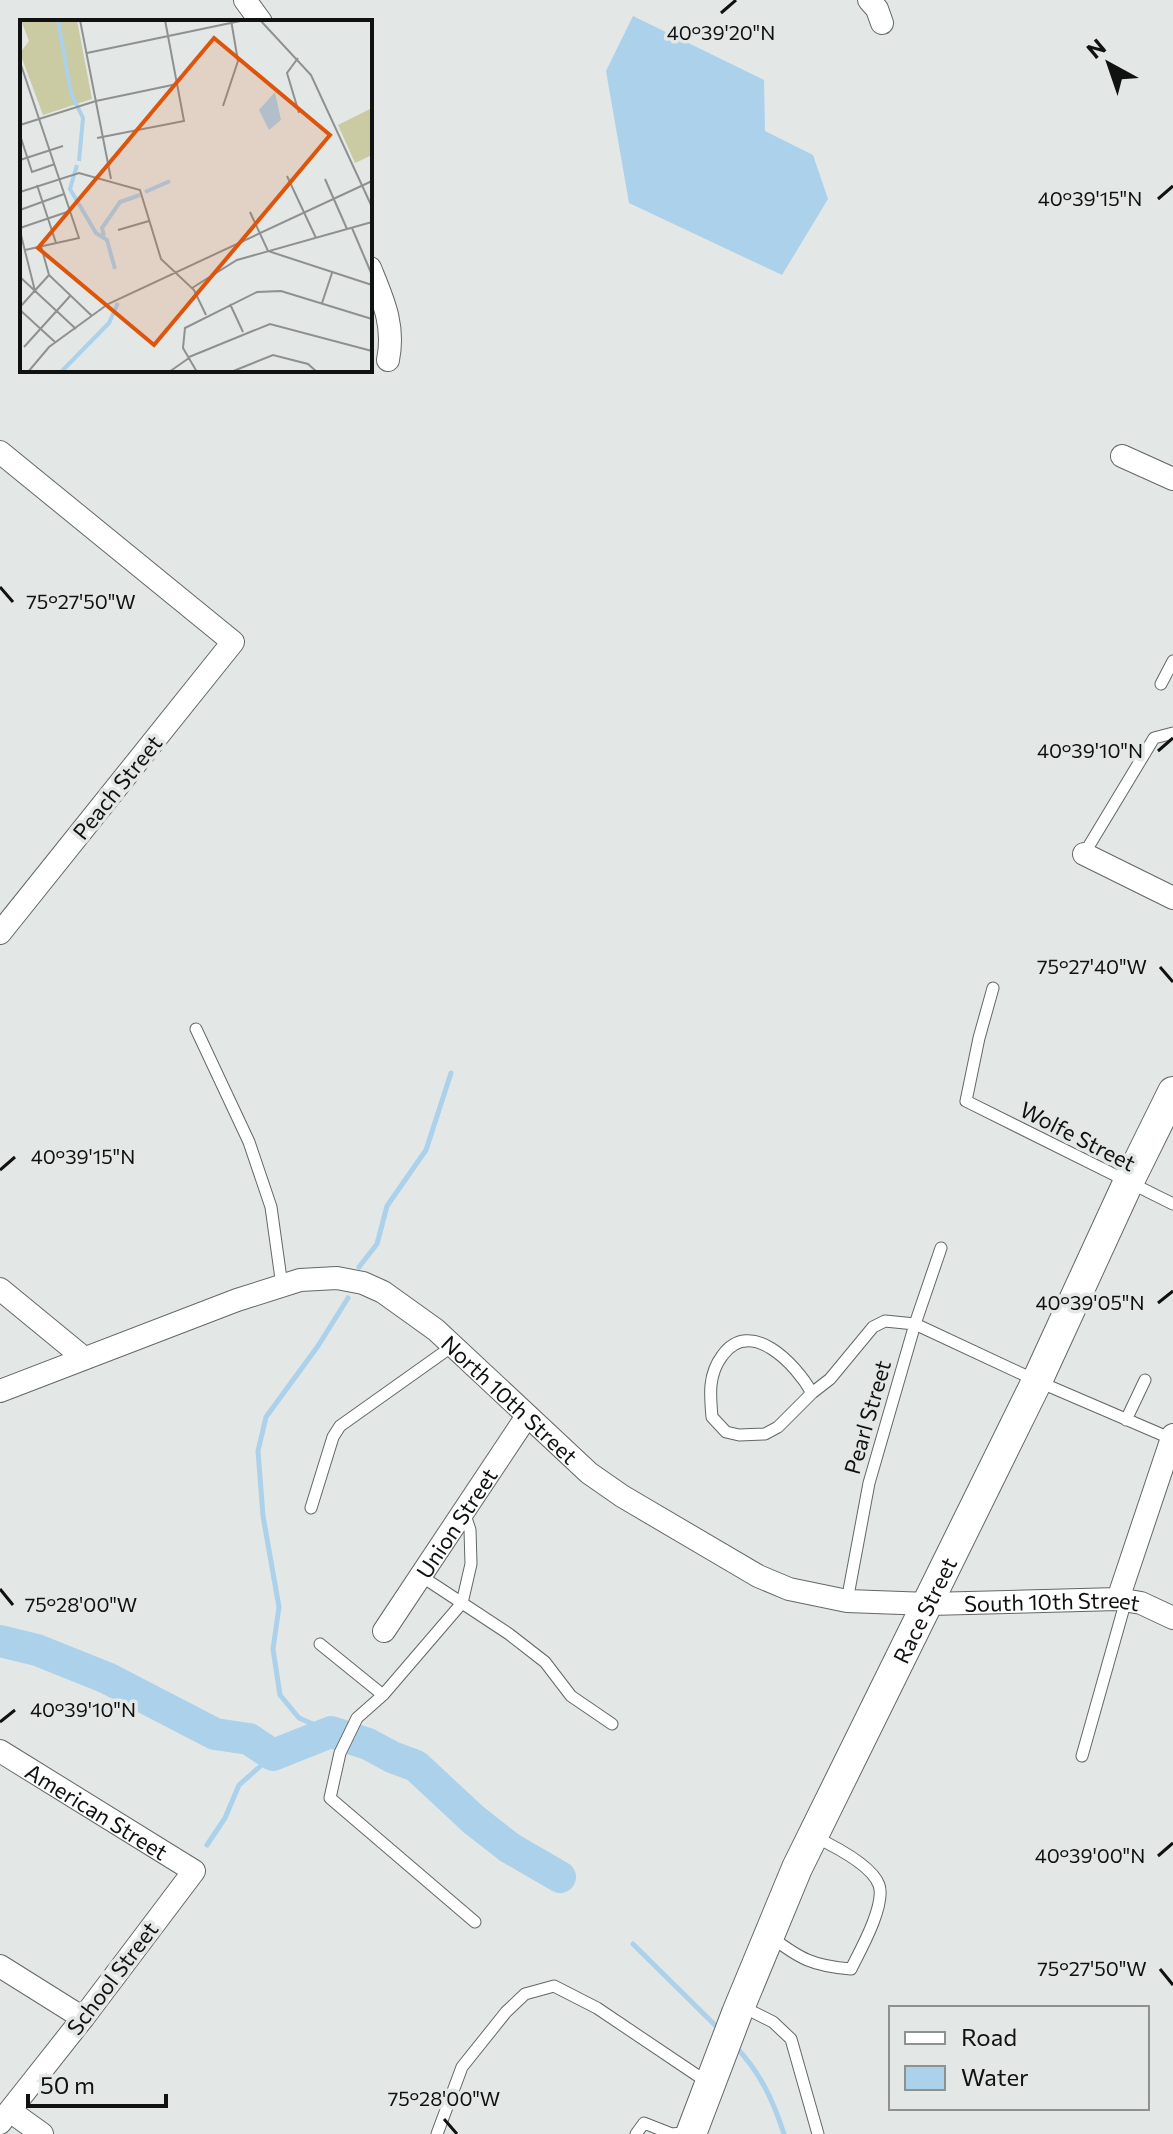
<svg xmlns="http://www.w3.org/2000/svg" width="1173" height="2134" font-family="Commissioner,sans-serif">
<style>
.water{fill:#abd1eb}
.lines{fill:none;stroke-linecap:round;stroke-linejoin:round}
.stream{stroke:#abd1eb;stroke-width:5}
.river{stroke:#abd1eb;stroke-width:32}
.lane-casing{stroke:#646766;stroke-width:13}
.street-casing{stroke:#646766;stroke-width:24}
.secondary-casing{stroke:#646766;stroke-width:32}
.lane{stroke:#fff;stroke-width:11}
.street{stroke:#fff;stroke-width:22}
.secondary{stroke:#fff;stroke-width:30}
.ticks{fill:none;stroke:#101111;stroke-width:3}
.labels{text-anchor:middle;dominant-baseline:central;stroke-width:7;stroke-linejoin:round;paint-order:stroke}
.street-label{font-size:22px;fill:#101111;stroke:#e3e7e6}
.inset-river{fill:none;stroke:#abd1eb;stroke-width:4}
.inset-road{fill:none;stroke:#8f9191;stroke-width:2}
.view{fill:#dd550c;fill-opacity:0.15;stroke:#dd550c;stroke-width:4}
.inset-edge{fill:none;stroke:#101111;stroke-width:4}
.ticks-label{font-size:20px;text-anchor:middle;fill:#101111;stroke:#e3e7e6;stroke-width:7;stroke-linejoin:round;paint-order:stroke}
</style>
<rect width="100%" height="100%" fill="#e3e7e6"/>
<path class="water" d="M633,16L764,80L765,131L813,155L828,199L782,275L629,203L606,71Z"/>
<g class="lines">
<path class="stream" d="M359,1267L377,1244L387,1206L426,1150L451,1073
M331,1732L299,1718L280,1695L273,1649L279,1607L263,1516L258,1451L266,1417L318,1346L348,1298
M207,1845L225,1818L239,1785L273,1755
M633,1944L720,2030
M735,2046C760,2072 773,2100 784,2134"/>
<path class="river" d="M0,1641L37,1650L107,1678L215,1734L249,1739L273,1755L331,1732L368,1744L392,1757L416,1766L474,1820L510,1848L560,1877"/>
<g class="lane-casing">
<path id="lane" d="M1161,684L1173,661
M1084,854L1154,738L1173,733
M993,988L979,1038L966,1101L1173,1204
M196,1029L249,1142L271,1207L282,1286
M812,1393C796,1364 750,1316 722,1356C716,1364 712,1376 711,1385C710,1395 711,1406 712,1417L726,1432L739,1435L765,1434L778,1427L812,1393L830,1379L873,1327L885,1321L915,1324L1037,1381L1172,1439
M1126,1420L1145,1380
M311,1508L333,1437L340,1426L454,1345
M464,1512L470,1530L471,1564L462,1603L383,1695L357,1718L340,1753L330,1798L475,1922
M421,1576L509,1634L545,1662L571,1696L612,1724
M847,1601L869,1483L915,1324L941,1248
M320,1644L383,1695
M1082,1756L1126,1600
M770,1936C800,1959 813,1966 851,1969C860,1951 886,1905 879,1885C872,1865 832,1845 813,1836
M741,2006L773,2022L791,2039L818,2134
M437,2134L462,2067L506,2012L525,1994L554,1986L597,2008L707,2082
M636,2134L644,2123L672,2134L691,2132"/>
</g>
<g class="street-casing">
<g id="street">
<path d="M245,0L261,22"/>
<path d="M869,0L877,9L882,23"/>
<path d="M370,268C383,300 395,325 388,360"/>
<path d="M0,452L233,642L0,933"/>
<path d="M1122,456L1173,479"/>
<path d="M1084,854L1173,898"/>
<path d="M0,1289L84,1358"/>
<path id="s1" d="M0,1391L237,1300L300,1280L337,1278L363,1283L383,1292L436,1330L589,1473L622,1496L758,1576L789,1589L847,1601L929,1604L1118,1599L1141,1603L1173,1618"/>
<path d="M1118,1599L1173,1435"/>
<path id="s2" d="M384,1631L527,1416"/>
<path id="s3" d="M0,1751L194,1871L83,2018L0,2123"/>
<path d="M0,1966L83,2018"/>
<path d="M10,2111L42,2134"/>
</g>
</g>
<g class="secondary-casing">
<g id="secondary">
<path id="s4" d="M691,2134L737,2013L797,1868L1037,1381L1128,1183L1173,1092"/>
</g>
</g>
<use href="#lane" class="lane"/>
<use href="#street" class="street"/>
<use href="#secondary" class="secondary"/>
</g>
<path class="ticks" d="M721,13L736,0M1158,199L1173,186M0,587L13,602M1158,751L1173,738M1160,967L1173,982M0,1170L15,1157M1158,1303L1173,1291M0,1589L13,1605M0,1722L15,1710M1158,1856L1173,1843M1160,1969L1173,1985M444,2119L457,2134"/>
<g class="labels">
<g class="street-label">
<text transform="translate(117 787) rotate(-51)">Peach Street</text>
<text transform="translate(1078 1136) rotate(27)">Wolfe Street</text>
<text stroke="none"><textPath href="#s1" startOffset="572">North 10th Street</textPath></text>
<text transform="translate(867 1417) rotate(-74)">Pearl Street</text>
<text stroke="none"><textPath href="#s2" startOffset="130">Union Street</textPath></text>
<text stroke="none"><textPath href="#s1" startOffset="1176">South 10th Street</textPath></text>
<text stroke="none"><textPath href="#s4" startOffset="574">Race Street</textPath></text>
<text stroke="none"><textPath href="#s3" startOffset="114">American Street</textPath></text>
<text transform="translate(112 1978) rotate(-53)">School Street</text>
</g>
</g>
<g transform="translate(20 20)">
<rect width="352" height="352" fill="#e3e7e6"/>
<path d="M1,0H57L72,79L23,95L0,33L9,21ZM352,88V135L335,143L318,105Z" fill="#cacba2"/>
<path d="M255,72L261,100L249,110L239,90Z" fill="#abd1eb"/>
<path class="inset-river" d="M38,0L51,73L63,98L59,141M57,145L50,169L76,213L87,220L95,249M125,172L150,161M84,216L82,208L100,182L120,175M41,352L89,303L98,283"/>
<path class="inset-road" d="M60,0L91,159M240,0L291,55L352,187M67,33L225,0M278,38L267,53L279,93M0,42L59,218L5,230M203,86L218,41L211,0M0,105L76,81L157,64M0,115L12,152L35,144M77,118L164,101L145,0M0,140L43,126M267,156L296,218M305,159L327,209M17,165L36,223M0,172L59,153L120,170L141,239L174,270L186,295M0,190L44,174M230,192L248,231L352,265M0,208L50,191M332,208L352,255M98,210L129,201M0,211L15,271M21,226L29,255L72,296M0,257L56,309M172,268L217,240L352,202M302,283L312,253M210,284L223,312M0,287L29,255M0,290L35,322M4,327L51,275M169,337L250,304L352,331M8,352L29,327L88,284L352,161M149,352L169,338M177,352L163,328L165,308L237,272L261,271L352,299M211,352L253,335L288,344L297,352"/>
<path class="view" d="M194,18L310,115L134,325L18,228Z"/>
<rect width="352" height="352" class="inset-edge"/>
</g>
<g class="ticks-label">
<text x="721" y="40">40°39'20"N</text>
<text x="1090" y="206">40°39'15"N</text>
<text x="81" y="609">75°27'50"W</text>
<text x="1090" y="758">40°39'10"N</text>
<text x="1092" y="974">75°27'40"W</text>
<text x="83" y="1164">40°39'15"N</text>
<text x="1090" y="1310">40°39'05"N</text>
<text x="81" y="1612">75°28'00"W</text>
<text x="83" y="1717">40°39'10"N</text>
<text x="1090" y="1863">40°39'00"N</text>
<text x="1092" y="1976">75°27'50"W</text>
<text x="444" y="2106">75°28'00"W</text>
</g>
<rect x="889" y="2006" width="260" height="104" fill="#e3e7e6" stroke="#8f9191" stroke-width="2"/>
<rect x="905" y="2032" width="40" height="12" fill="#ffffff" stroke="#8f9191" stroke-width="2"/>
<text x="961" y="2046" font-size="24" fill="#101111">Road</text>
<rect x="905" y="2066" width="40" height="24" fill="#abd1eb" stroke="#8f9191" stroke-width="2"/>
<text x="961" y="2086" font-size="24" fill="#101111">Water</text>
<g transform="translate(1109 64) rotate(320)" stroke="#e3e7e6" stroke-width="6" paint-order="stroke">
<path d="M0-6L14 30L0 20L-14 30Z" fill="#101111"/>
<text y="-12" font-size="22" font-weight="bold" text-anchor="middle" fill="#101111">N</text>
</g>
<path d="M28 2094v12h138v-12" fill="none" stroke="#101111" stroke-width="4"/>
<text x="40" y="2094" font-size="24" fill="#101111" stroke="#e3e7e6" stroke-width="6" paint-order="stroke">50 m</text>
</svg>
